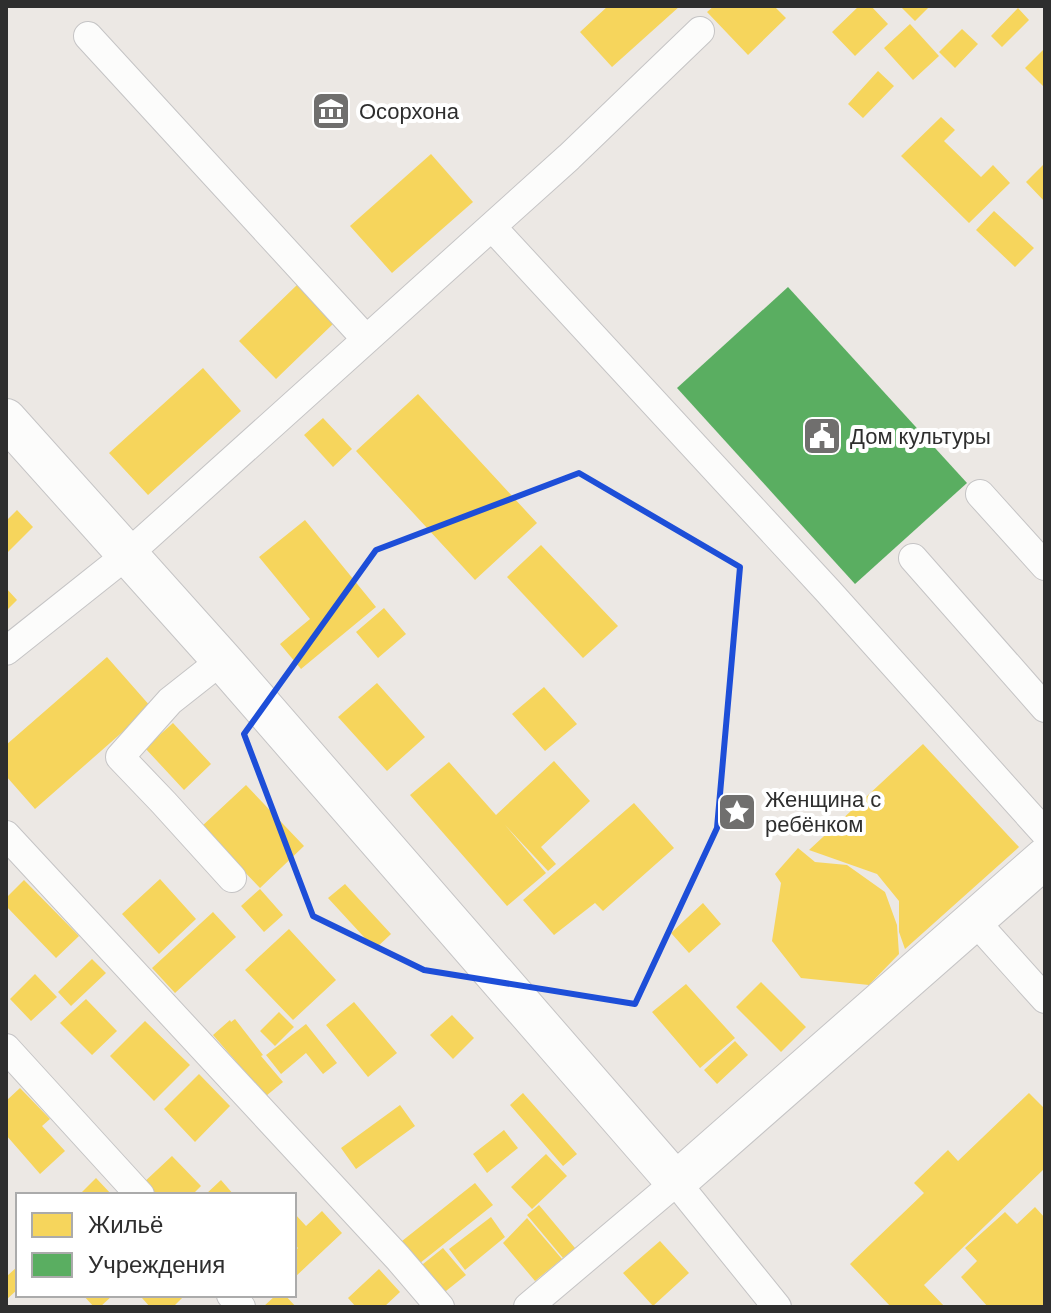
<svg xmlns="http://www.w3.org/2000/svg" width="1051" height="1313" font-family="Helvetica,sans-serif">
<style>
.homes{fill:#f6d55c}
.public{fill:#5aae61}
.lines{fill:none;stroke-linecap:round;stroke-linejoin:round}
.street-casing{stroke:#c5c4c5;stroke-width:30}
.secondary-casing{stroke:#c5c4c5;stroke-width:42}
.street{stroke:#fcfcfb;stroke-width:28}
.secondary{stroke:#fcfcfb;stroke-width:40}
.marked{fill:none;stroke:#1d4ed8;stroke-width:6;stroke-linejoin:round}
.labels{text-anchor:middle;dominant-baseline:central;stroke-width:8;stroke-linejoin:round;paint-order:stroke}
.poi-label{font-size:22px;fill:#2e2e2e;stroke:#fff;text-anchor:start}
</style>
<rect width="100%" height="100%" fill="#ece8e4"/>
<path class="homes" d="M608,6H680L612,67L580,32Z
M714,6H774L786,18L748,55L707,12Z
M859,6H871L888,24L855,56L832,32Z
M900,6H930L915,21Z
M1018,8L1029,20L1002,47L991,36Z
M910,24L939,56L913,80L884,48Z
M962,29L978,44L955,68L939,52Z
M1045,48V84L1043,86L1025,68Z
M878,71L894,86L863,118L848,104Z
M941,117L955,130L944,141L981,177L993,165L1010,183L969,223L901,156Z
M431,154L473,202L392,273L350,226Z
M1045,163V202L1026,182Z
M994,211L1034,248L1015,267L976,230Z
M297,285L334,323L276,379L239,341Z
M203,368L241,411L148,495L109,453Z
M418,394L537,523L475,580L356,451Z
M323,418L352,449L333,467L304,435Z
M17,510L33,527L6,554V521Z
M305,520L376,607L301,669L280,644L310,619L259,557Z
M541,545L618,626L583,658L507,577Z
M6,588L17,600L6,611Z
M384,608L406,634L378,658L356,632Z
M107,657L151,707L35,809L6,776V745Z
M377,683L425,737L387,771L338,717Z
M544,687L577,724L545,751L512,714Z
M173,723L211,764L184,790L145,748Z
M923,744L1019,847L905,949L899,932V901L877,874L809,850Z
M554,761L590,801L541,847L556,864L548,871L505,825L546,873L507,906L410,795L449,762L496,815Z
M246,785L304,846L260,888L201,827Z
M634,803L674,848L603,911L595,903L554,935L523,900Z
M798,848L815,862L847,865L885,892L897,925L899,954L869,985L801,978L772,941L781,883L775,874Z
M160,879L196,919L159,954L122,914Z
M24,880L79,936L56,958L6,906V898Z
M345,884L391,934L375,949L328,898Z
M260,889L283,915L264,932L241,906Z
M703,903L721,924L689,953L671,933Z
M213,912L236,937L175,993L152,968Z
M289,929L336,980L293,1020L245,970Z
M92,959L106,973L71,1006L58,992Z
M35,974L57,997L31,1021L10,999Z
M761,982L806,1027L781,1052L736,1007Z
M686,984L735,1038L700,1068L652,1012Z
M86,999L117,1031L92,1055L60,1023Z
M354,1002L397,1053L368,1077L326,1025Z
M279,1012L294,1027L275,1046L260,1031Z
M452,1015L474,1038L453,1059L430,1035Z
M235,1019L263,1055L261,1056L283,1082L266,1096L213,1035L230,1020L231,1022Z
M145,1021L190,1065L154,1101L110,1056Z
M306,1024L337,1063L323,1074L306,1053L281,1074L266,1055Z
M735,1041L748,1055L717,1084L704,1070Z
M199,1074L230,1106L195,1142L164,1109Z
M20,1088L50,1119L42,1126L65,1151L40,1174L6,1135V1101Z
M523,1093L577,1154L563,1166L510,1105Z
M1029,1093L1045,1109V1168L924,1285L945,1307H891L850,1264L924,1193L914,1183L948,1150L958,1161Z
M400,1105L415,1126L356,1169L341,1148Z
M504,1130L518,1148L487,1173L473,1154Z
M546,1154L567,1176L532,1209L511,1187Z
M172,1156L201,1186L192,1195H151L141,1185Z
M96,1178L112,1195H79Z
M221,1180L234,1195H205Z
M475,1183L493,1205L415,1267L397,1245Z
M539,1205L575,1248L563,1258L527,1215Z
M1035,1207L1045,1218V1307H988L961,1277L977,1261L965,1248L1005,1212L1017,1224Z
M322,1211L342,1233L294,1278V1252L298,1248L294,1244V1216L295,1214L306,1226Z
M491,1217L505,1237L465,1270L449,1249Z
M527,1218L562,1259L535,1281L503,1243Z
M660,1241L689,1273L653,1306L623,1273Z
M443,1248L466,1275L441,1295L418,1268Z
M18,1266V1289L6,1300V1277Z
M379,1269L400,1292L384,1307H356L348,1298Z
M83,1295H113L100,1307H94Z
M145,1295H185L173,1307H150L142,1298Z
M276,1295H285L296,1307H263Z"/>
<path class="public" d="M788,287L967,483L855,584L677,388Z"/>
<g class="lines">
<g class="street-casing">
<path id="street" d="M88,36L366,339
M492,227L828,591L1045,833
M980,494L1045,566
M913,558L1045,708
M6,651L128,554L569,157L700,31
M222,660L170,701L120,757L164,803L232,878
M6,835L398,1258L440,1307
M975,921L1045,999
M6,1048L140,1195
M231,1295L241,1307
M528,1307L676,1182L777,1307"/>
</g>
<g class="secondary-casing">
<path id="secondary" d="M6,419L222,660L676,1182L1045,858"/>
</g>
<use href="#street" class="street"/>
<use href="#secondary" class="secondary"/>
</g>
<path class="marked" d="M579,473L740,567L717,828L635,1004L424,970L313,916L244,734L376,550Z"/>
<defs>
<g id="museum-square" transform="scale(2)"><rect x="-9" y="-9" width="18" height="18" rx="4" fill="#706f6e" stroke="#fff"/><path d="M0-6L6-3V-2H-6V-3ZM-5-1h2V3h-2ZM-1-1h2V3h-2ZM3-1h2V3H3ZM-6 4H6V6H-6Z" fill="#fff"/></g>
<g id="civic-square" transform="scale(2)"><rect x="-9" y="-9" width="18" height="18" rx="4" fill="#706f6e" stroke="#fff"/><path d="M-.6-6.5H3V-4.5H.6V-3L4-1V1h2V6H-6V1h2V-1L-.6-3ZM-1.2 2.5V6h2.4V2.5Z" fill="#fff"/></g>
<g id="sight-square" transform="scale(2)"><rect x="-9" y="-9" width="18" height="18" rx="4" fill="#706f6e" stroke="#fff"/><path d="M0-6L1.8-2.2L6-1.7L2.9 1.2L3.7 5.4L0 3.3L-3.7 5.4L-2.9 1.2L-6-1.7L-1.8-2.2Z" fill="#fff"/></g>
</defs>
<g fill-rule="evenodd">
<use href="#museum-square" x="331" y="111"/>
<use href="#civic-square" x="822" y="436"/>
<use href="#sight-square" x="737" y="812"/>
</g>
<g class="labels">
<g class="poi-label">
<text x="359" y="111">Осорхона</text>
<text x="850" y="436">Дом культуры</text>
<text x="765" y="799">Женщина с<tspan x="765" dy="25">ребёнком</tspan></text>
</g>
</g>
<rect width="1051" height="1313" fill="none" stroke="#2e2e2e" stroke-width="16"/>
<rect x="16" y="1193" width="280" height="104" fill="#ffffff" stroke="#ababab" stroke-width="2"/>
<rect x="32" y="1213" width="40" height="24" fill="#f6d55c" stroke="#ababab" stroke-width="2"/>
<text x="88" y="1233" font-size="24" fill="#2e2e2e">Жильё</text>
<rect x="32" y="1253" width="40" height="24" fill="#5aae61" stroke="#ababab" stroke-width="2"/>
<text x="88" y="1273" font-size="24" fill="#2e2e2e">Учреждения</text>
</svg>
